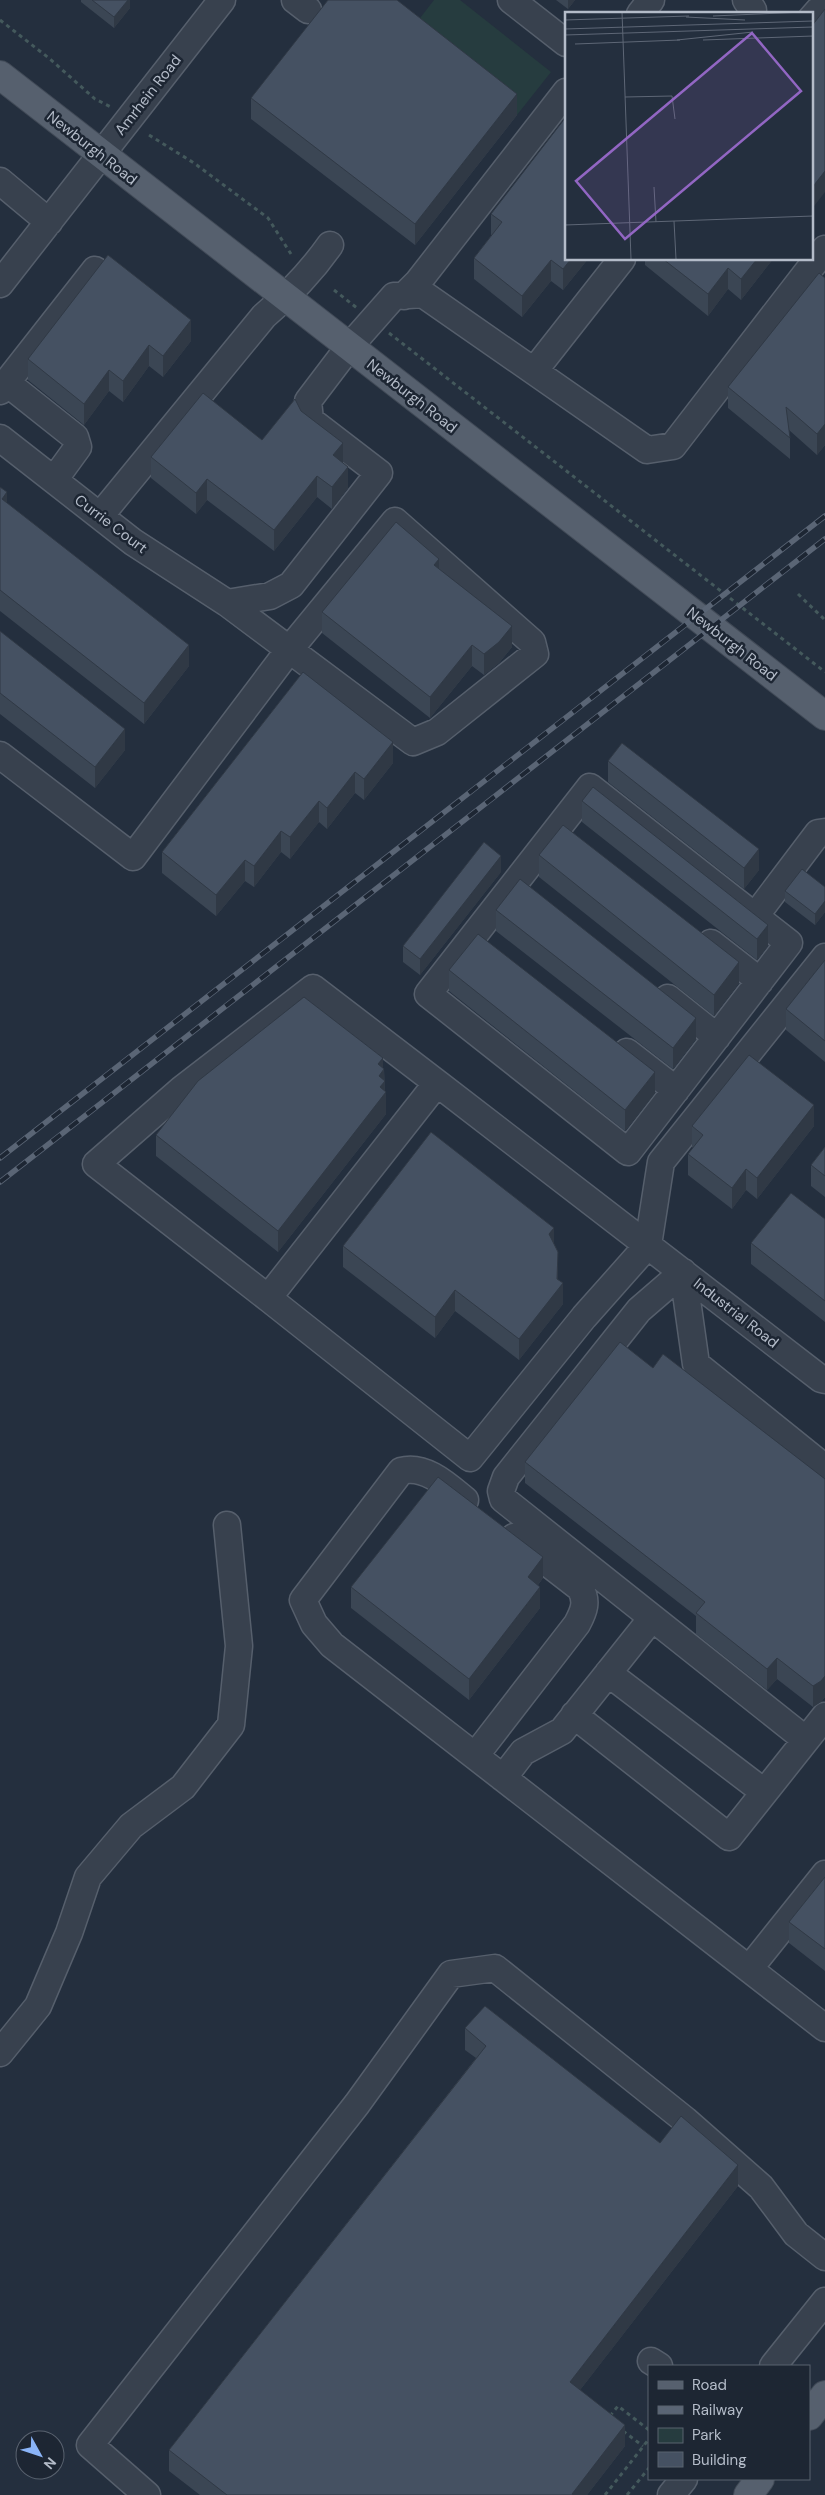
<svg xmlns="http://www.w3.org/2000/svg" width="825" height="2495" font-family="'DM Sans',sans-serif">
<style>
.green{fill:#263c3f}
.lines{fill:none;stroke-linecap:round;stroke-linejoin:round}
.minor-casing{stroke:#565f6c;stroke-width:29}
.major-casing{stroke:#414a57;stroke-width:30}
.path{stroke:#44595c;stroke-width:3;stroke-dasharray:4 4;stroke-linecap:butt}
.minor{stroke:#38414e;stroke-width:26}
.major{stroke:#56606e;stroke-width:28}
.rail-casing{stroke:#5a6575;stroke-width:5.5}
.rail{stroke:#1d2633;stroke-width:4;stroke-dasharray:11;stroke-linecap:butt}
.wall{fill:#3b4654}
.shaded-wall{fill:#303945}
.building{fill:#455162;stroke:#303945}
.labels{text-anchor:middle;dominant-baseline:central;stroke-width:5;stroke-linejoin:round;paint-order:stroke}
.street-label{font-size:15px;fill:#b4bcc9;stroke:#1d2633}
.inset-road{fill:none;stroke:#5e6776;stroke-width:1}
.view{fill:#9266c3;fill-opacity:0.15;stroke:#9266c3;stroke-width:2.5}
.inset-edge{fill:none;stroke:#b4bcc9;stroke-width:2.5}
</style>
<rect width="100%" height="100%" fill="#242f3e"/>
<path class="green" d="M434,0H460L551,72L517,115L410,31Z"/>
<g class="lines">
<g class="minor-casing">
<path id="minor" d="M295,0L308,10
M511,0L566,43
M746,0L753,10L750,14
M640,14L651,0
M811,19L818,11L825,8
M0,181L49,222
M0,284L222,0
M404,296L418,282L566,92
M534,371L622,259
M7,383L75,437L78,447L54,480
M0,391L95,270
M0,438L133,542L227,603L413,742L437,732L535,654L532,642L395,521L289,650L133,857L0,755
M100,516L264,316C290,294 311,272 330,245
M227,603L270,596L291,585L379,473L310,420L308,401L349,347L394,296L423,294L647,450L673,446L825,249
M590,787L789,943L628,1152L428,994Z
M756,915L818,833L825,832
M711,943L760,981
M825,957L661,1162L648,1245L584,1317L470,1458L268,1298L437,1083L821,1379L825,1380
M668,998L717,1037
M627,1052L676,1090
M683,1272L639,1310L506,1477L501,1491L503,1499L806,1740L825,1716
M683,1272L696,1364L825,1468
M268,1298L96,1164L182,1089L313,988L437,1083
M465,1500C448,1486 425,1464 401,1471L303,1600L314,1624L332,1645L825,2028
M608,1673L764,1792
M574,1715L729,1837L806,1740
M475,1756L577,1624C584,1611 588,1601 580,1588L514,1537
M503,1778L523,1752L562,1731L652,1618
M749,1969L825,1874
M0,2053L38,2006L69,1933L88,1877L131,1826L183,1787L231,1725L239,1646L227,1525
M651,2361L659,2366
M773,2366L825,2301
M147,2495L90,2445L357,2104L451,1974L495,1968L685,2120L761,2187L796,2234L825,2257
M671,2495L684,2479"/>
</g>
<g class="major-casing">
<path id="major" d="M0,75L825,716
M809,2416L825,2395
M748,2495L760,2479"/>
</g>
<path class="path" d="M0,20L50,59L95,99L111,107
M149,135L194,163L268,218L291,254
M334,290L357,308
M389,333L825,672
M798,594L825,620
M610,2416L618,2406L649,2430
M623,2431L643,2446
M605,2495L649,2439
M627,2495L649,2468"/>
<use href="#minor" class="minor"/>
<use href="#major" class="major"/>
<g class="rail-casing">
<path id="rail" d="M0,1158L825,516
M0,1182L825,539"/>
</g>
<use href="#rail" class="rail"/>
</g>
<path class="wall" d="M81,0H130V8L114,28L81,2Z
M556,0H575L568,9Z
M251,98L517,115L415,245L251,119Z
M491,214L566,259H588L563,290L551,281L522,317L474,279V258L491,236Z
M645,259H773L741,300L728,289L708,316L645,265Z
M825,278V445L817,455L789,430L790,438V459L728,408V387Z
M191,341L163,377L149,366L123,402L109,391L84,425L28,380V359Z
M301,411L343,463L348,488L332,509L317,497L274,551L207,500L196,514L151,478V457L262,440Z
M0,487L7,503L189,666L144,724L0,611Z
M439,568L512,647L499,663L484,675L472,666L430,718L322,633V612Z
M0,631L125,750L95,788L0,714Z
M303,672L393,763L364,800L355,793L327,829L319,822L290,859L281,852L254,887L245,881L216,916L162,873V852Z
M608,761L759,870L744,889L608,782Z
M582,801L768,946L757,960L582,822Z
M539,855L739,983L714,1016L539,877Z
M501,872L420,975L403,962V946Z
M825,887V912L815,925L785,902V891Z
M496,910L696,1039L673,1069L496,931Z
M825,960V1062L786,1030V1009Z
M449,970L655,1093L625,1131L449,991Z
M383,1068L384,1069L386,1114L278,1252L156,1156V1135Z
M692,1126H814L757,1199L746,1190L732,1209L688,1175V1154L693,1148L692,1147Z
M825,1147V1197L811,1186V1165Z
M825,1219V1322L751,1264V1243Z
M554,1245L558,1279L563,1304L519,1360L455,1311L435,1338L343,1267V1246Z
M653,1368L825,1479V1697L821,1702L813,1707L777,1679L767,1690L696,1634V1616L525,1483V1462Z
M543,1578L538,1585L540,1608L469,1700L351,1608V1587Z
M825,1877V1971L789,1943V1922Z
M465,2028L660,2143L738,2186L580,2390L625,2446L587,2495H200L169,2471V2450L476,2058L465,2050Z"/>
<path class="shaded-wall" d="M128,0H130V8L114,28V17Z
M568,0H575L568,9Z
M517,94V115L415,245V224Z
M825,171V192L811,210V189Z
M571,259H588L563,290V269Z
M757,259H773L741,300V279Z
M551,260V281L522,317V296Z
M728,268V289L708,316V294Z
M191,320V341L163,377V356Z
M149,345V366L123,402V381Z
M109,370V391L84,425V404Z
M825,424V445L817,455V434Z
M343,443V464L333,455Z
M348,467V488L332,509V487Z
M317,476V497L274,551V530Z
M207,479V500L196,514V493Z
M7,492V513L2,499Z
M439,559V580L434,565Z
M512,626V647L499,663L484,675V654Z
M189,645V666L144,724V703Z
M472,645V666L430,718V697Z
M125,729V750L95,788V767Z
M393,742V763L364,800V779Z
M355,772V793L327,829V808Z
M319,801V822L290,859V837Z
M281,831V852L254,887V866Z
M759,849V870L744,889V868Z
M501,856V872L420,975V959Z
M245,860V881L216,916V895Z
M825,901V912L815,925V914Z
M768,925V946L757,960V939Z
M739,962V983L714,1016V995Z
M696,1018V1039L673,1069V1048Z
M383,1058V1072L384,1069L385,1094L386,1092V1114L278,1252V1231L378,1064Z
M655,1072V1093L625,1131V1110Z
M814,1105V1126L757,1199V1178Z
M746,1169V1190L732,1209V1188Z
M554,1228V1249L549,1234Z
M558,1252V1290L563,1283V1304L519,1360V1339Z
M455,1290V1311L435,1338V1317Z
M543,1557V1578L528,1598V1577Z
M540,1587V1608L469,1700V1679Z
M777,1658V1679L767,1690V1669Z
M825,1676V1697L821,1702L813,1707V1686Z
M738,2165V2186L570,2403V2382Z
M625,2425V2446L587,2495H572V2494Z"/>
<path class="building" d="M92,0H128L114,17Z
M328,0H397L517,94L415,224L251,98Z
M825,9V171L811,189V27Z
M566,117V259H571L563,269L551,260L522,296L474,258L502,222L491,214Z
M108,255L191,320L163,356L149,345L123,381L109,370L84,404L28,359Z
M663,259H757L741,279L728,268L708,294Z
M819,273L825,278V424L817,434L786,407L790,438L728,387Z
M203,393L262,440L295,399L301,411L343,443L333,455L348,467L332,487L317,476L274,530L207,479L196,493L151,457Z
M0,487L7,492L2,499L189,645L144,703L0,590Z
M396,522L439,559L434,565L512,626L499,642L484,654L472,645L430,697L322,612Z
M0,631L125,729L95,767L0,693Z
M303,672L393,742L364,779L355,772L327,808L319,801L290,837L281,831L254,866L245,860L216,895L162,852Z
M622,743L759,849L744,868L608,761Z
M593,787L768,925L757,939L582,801Z
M563,825L739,962L714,995L539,855Z
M484,842L501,856L420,959L403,946Z
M802,869L825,887V901L815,914L785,891Z
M520,879L696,1018L673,1048L496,910Z
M478,934L655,1072L625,1110L449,970Z
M825,960V1041L786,1009Z
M304,997L383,1058L378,1064L384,1069L379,1076L385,1081L380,1087L386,1092L278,1231L156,1135L198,1081Z
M749,1055L814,1105L757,1178L746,1169L732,1188L688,1154L703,1135L692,1126Z
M431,1132L554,1228L549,1234L558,1252L557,1279L563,1283L519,1339L455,1290L435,1317L343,1246Z
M825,1147V1176L811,1165Z
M791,1193L825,1219V1301L751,1243Z
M620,1342L653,1368L663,1354L825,1479V1676L821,1681L813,1686L777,1658L767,1669L696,1613L705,1602L525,1462Z
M438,1477L543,1557L528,1577L540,1587L469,1679L351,1587Z
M825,1877V1949L789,1922Z
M485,2006L660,2143L681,2116L738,2165L570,2382L625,2425L572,2494L574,2495H227L169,2450L486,2046L465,2028Z"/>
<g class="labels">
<g class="street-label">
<text transform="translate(148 95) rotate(-52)">Amrhein Road</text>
<text transform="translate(92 148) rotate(38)">Newburgh Road</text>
<text transform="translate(412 396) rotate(38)">Newburgh Road</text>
<text transform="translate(111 524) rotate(37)">Currie Court</text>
<text transform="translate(732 644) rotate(38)">Newburgh Road</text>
<text transform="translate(736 1313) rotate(38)">Industrial Road</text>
</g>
</g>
<g transform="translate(565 12)">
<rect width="248" height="248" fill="#242f3e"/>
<path class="inset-road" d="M57,0L66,247M148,4L239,0M121,5L180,8M0,8L124,4M0,17L248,9M0,23L248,15M112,28L188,20M138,28L248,24M10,32L115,28M60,85L107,84L110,107M89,175L91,210M109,209L111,247M0,213L248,204"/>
<path class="view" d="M187,21L236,79L60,227L11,169Z"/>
<rect width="248" height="248" class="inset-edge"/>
</g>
<rect x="648" y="2365" width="162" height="115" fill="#1d2633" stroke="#59626f"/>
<rect x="658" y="2381" width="25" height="8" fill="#56606e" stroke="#59626f"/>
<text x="692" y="2390" font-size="15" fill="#b4bcc9">Road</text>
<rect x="658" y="2406" width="25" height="8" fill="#5a6575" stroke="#59626f"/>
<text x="692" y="2415" font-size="15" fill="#b4bcc9">Railway</text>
<rect x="658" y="2428" width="25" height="15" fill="#263c3f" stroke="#59626f"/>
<text x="692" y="2440" font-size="15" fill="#b4bcc9">Park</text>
<rect x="658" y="2452" width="25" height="15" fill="#455162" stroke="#59626f"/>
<text x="692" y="2465" font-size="15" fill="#b4bcc9">Building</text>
<g transform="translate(40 2455) rotate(130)"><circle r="24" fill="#1d2633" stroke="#59626f"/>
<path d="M0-4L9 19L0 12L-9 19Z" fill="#8ab4f8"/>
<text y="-8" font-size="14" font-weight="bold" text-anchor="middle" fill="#b4bcc9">N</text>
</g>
</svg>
